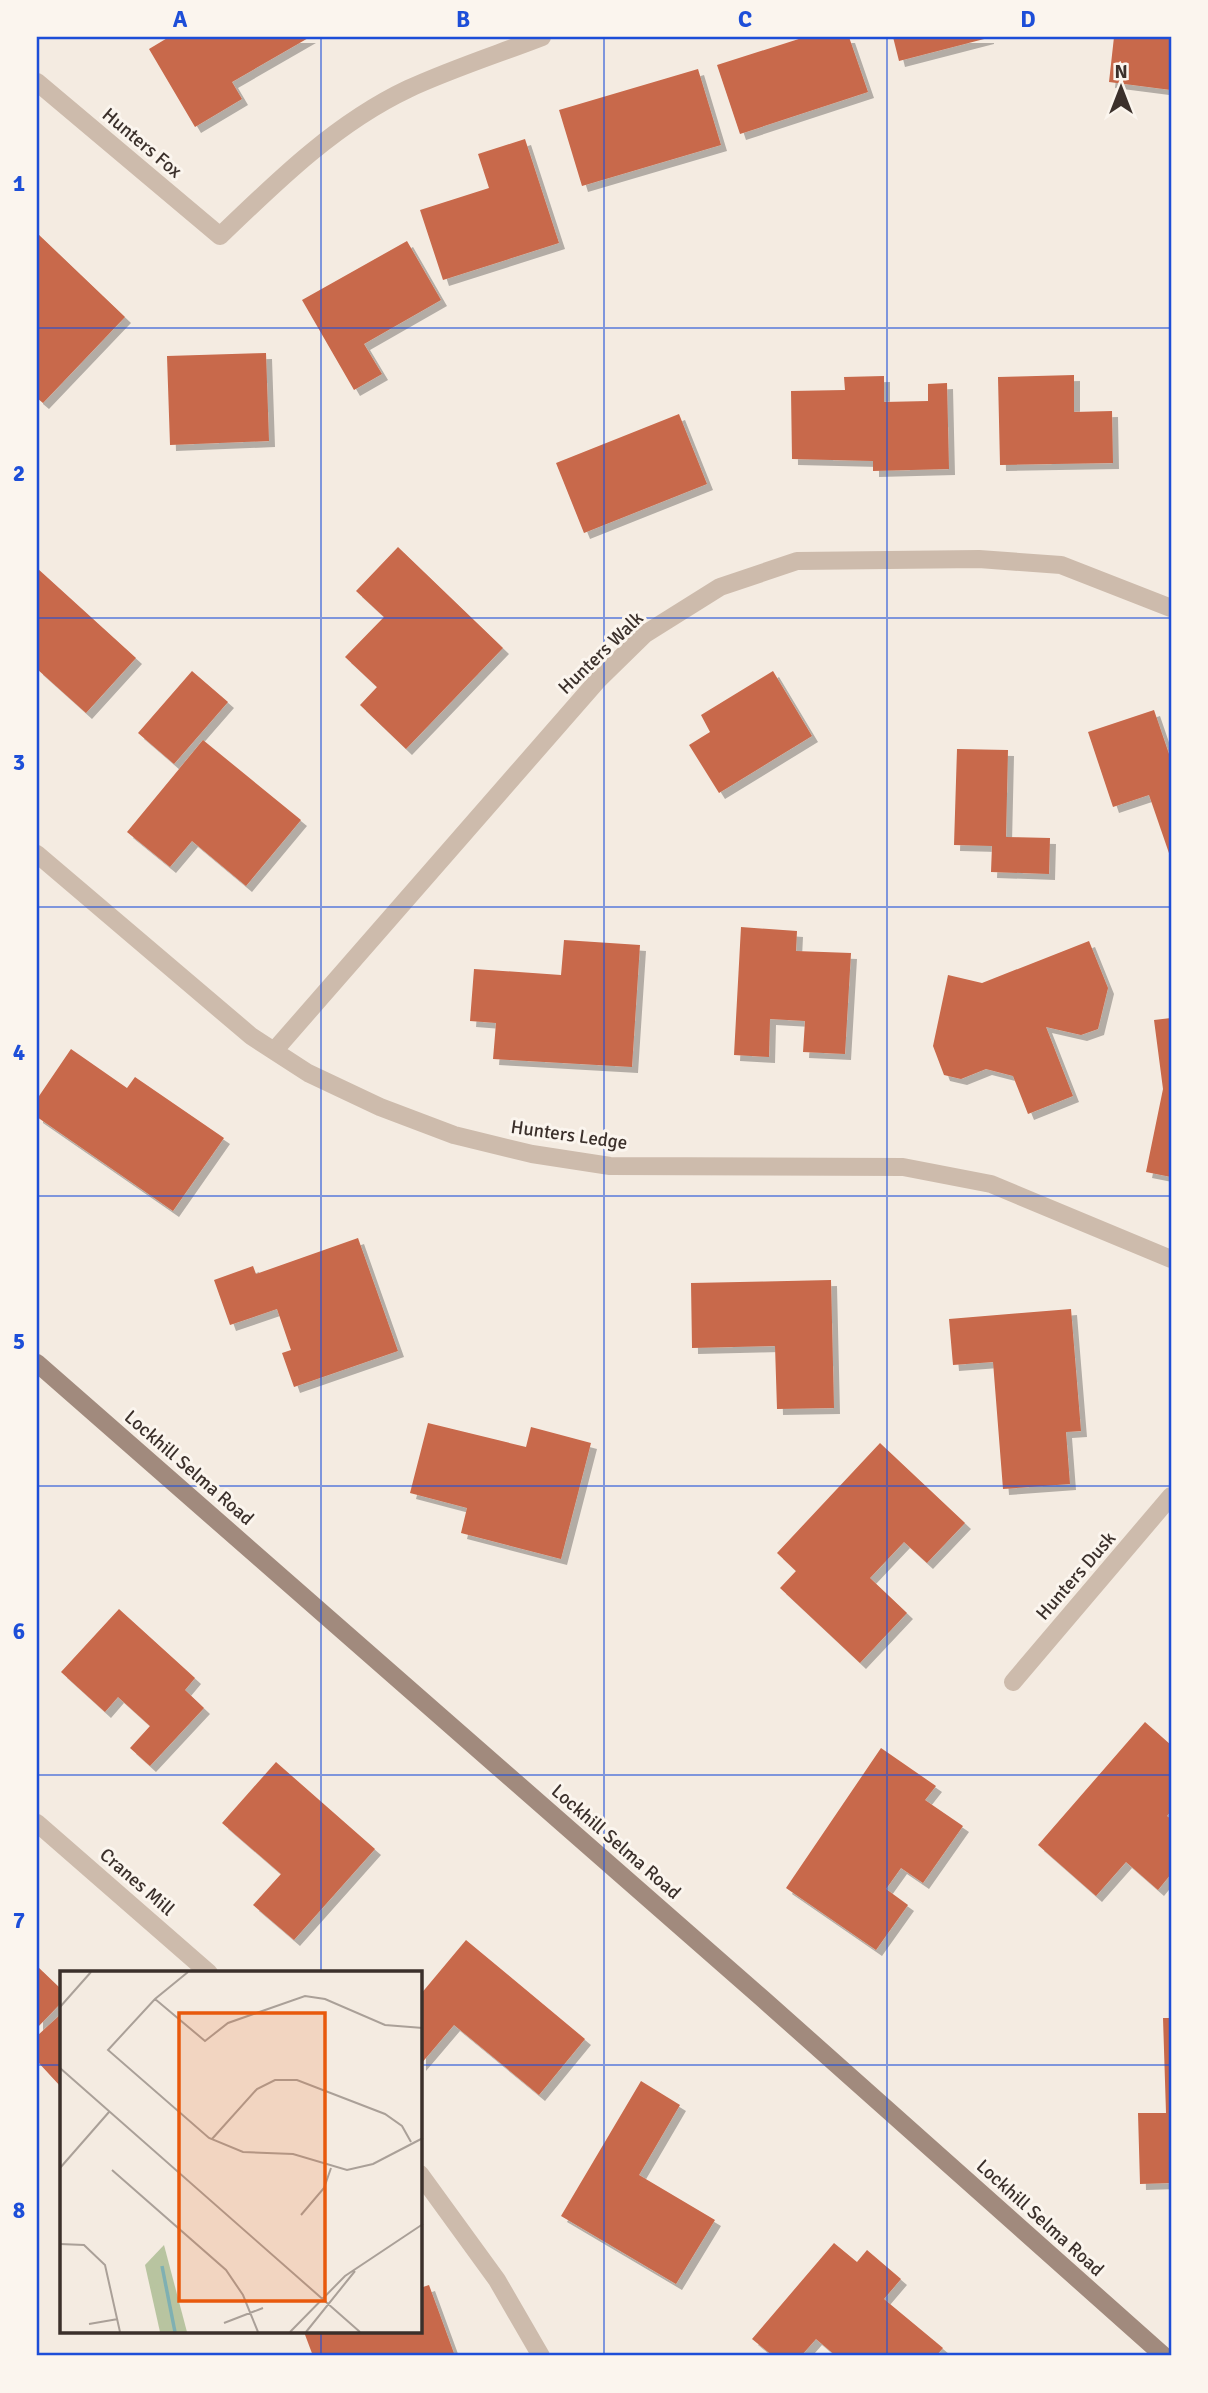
<svg xmlns="http://www.w3.org/2000/svg" width="1208" height="2393" font-family="Signika,sans-serif">
<style>
.building{fill:#c8694b;filter:url(#shadow)}
.lines{fill:none;stroke-linecap:round;stroke-linejoin:round}
.street{stroke:#cdbbac;stroke-width:18}
.secondary{stroke:#a18a7d;stroke-width:18}
.grid{fill:none;stroke:#1d4ed8;stroke-width:2;stroke-opacity:0.55}
.labels{text-anchor:middle;dominant-baseline:central;stroke-width:6;stroke-linejoin:round;paint-order:stroke}
.street-label{font-size:19px;fill:#3b302b;stroke:#fbf5ee}
.inset-river{fill:none;stroke:#7fb0b2;stroke-width:3.5}
.inset-road{fill:none;stroke:#aaa098;stroke-width:2}
.view{fill:#e8590c;fill-opacity:0.15;stroke:#e8590c;stroke-width:3.5}
.inset-edge{fill:none;stroke:#3b302b;stroke-width:3.5}
.neatline{fill:none;stroke:#1d4ed8;stroke-width:2.5}
.grid-label{font-size:23px;text-anchor:middle;font-weight:bold;fill:#1d4ed8}
</style>
<defs>
<filter id="shadow"><feDropShadow dx="6" dy="6" stdDeviation="0" flood-color="#0004"/></filter>
</defs>
<rect width="100%" height="100%" fill="#f4ebe1"/>
<path class="building" d="M169,37H310L232,82L242,99L195,127L149,49Z
M805,37H849L868,92L740,134L717,65Z
M893,37H988V38L899,61Z
M1114,37H1171V90L1109,82Z
M698,69L721,145L582,186L559,110Z
M525,139L559,243L443,280L420,210L489,188L478,154Z
M37,233L125,317L43,403L37,398Z
M407,241L441,300L364,344L382,374L354,390L302,300Z
M266,353L269,441L170,445L167,356Z
M1074,375V412L1112,411L1113,463L1000,465L998,377Z
M884,376V402L928,401V384L947,383L949,469L873,471V461L792,459L791,391L845,390L844,377Z
M679,414L707,484L584,533L556,463Z
M398,547L503,648L406,749L360,705L377,687L345,657L384,617L356,591Z
M37,568L136,658L86,713L37,669Z
M192,671L228,702L174,764L138,733Z
M773,671L812,736L719,793L689,745L710,732L701,715Z
M1154,710L1169,754L1171,753V859L1149,795L1113,807L1088,732Z
M203,740L301,820L246,886L192,841L170,867L127,832Z
M957,749L1008,750L1006,837L1050,838L1049,874L991,872L992,846L954,845Z
M741,927L797,931L796,951L851,953L845,1054L803,1052L805,1021L770,1019L769,1057L734,1055Z
M564,940L640,945L632,1067L493,1059L496,1023L470,1021L474,969L561,975Z
M1089,941L1108,988L1098,1029L1081,1035L1046,1027L1073,1096L1028,1114L1013,1076L986,1069L961,1079L944,1075L933,1046L948,975L982,983Z
M1171,1018V1177L1146,1172L1163,1089L1154,1020Z
M71,1049L127,1088L135,1077L224,1138L173,1211L37,1117V1099Z
M358,1238L398,1351L294,1387L282,1353L291,1350L277,1309L230,1325L214,1280L253,1266L256,1274Z
M831,1280L834,1408L777,1409L775,1346L692,1348L691,1283Z
M1071,1309L1081,1431L1066,1432L1070,1484L1003,1489L993,1362L953,1365L949,1319Z
M428,1423L526,1447L531,1427L591,1443L561,1559L461,1533L467,1508L410,1493Z
M880,1443L965,1523L927,1563L904,1542L870,1578L907,1613L860,1663L780,1588L796,1571L777,1553Z
M119,1609L195,1678L185,1690L204,1708L150,1766L130,1748L150,1726L118,1697L105,1712L61,1672Z
M1145,1722L1171,1745V1811L1167,1816L1171,1819V1874L1158,1890L1126,1862L1096,1896L1038,1845Z
M881,1748L936,1786L925,1800L963,1826L923,1883L901,1868L886,1889L908,1905L876,1950L786,1888Z
M276,1762L375,1849L294,1940L253,1905L281,1874L222,1823Z
M466,1940L585,2039L539,2095L454,2025L420,2065V1995Z
M37,1966L61,1989V2003L37,2028Z
M61,2014V2087L37,2061V2036Z
M1163,2018H1171V2183L1140,2184L1138,2113H1166Z
M641,2081L680,2105L639,2175L715,2220L676,2284L561,2216Z
M834,2243L857,2262L867,2250L901,2279L884,2299L943,2348L936,2356H836L816,2339L801,2356H773L752,2339Z
M429,2285L455,2356H313L304,2332H420V2288Z"/>
<g class="lines">
<path class="street" d="M37,82L220,236C277,181 336,123 408,89C451,69 498,54 542,37
M37,854L251,1036L308,1073L380,1107L454,1135L532,1154L610,1166L903,1167L991,1184L1171,1259
M274,1051L598,680L645,634L720,587L797,561L979,559L1061,565L1171,608
M1013,1682L1171,1496
M37,1823L209,1973
M420,2174L497,2280L541,2356"/>
<path class="secondary" d="M37,1363L763,1999L1164,2356"/>
</g>
<path class="grid" d="M321,37V1973M604,37V2356M887,37V2356M37,328H1171M37,618H1171M37,907H1171M37,1196H1171M37,1486H1171M37,1775H1171M37,2065H61M420,2065H1171M321,2332V2356"/>
<g class="labels">
<g class="street-label">
<text transform="translate(142 143) rotate(40)">Hunters Fox</text>
<text transform="translate(601 653) rotate(-44)">Hunters Walk</text>
<text transform="translate(569 1135) rotate(8)">Hunters Ledge</text>
<text transform="translate(189 1468) rotate(41)">Lockhill Selma Road</text>
<text transform="translate(1076 1576) rotate(-49)">Hunters Dusk</text>
<text transform="translate(616 1842) rotate(41)">Lockhill Selma Road</text>
<text transform="translate(137 1882) rotate(41)">Cranes Mill</text>
<text transform="translate(1040 2218) rotate(42)">Lockhill Selma Road</text>
</g>
</g>
<g transform="translate(60 1971)">
<rect width="362" height="362" fill="#f4ebe1"/>
<path d="M104,274L127,361H100L85,294Z" fill="#b8c4a0"/>
<path class="inset-river" d="M102,295L115,361"/>
<path class="inset-road" d="M128,1L95,28L48,79L149,167L183,181L233,183L287,199L313,193L363,167M95,28L145,70L168,52L245,25L265,28L325,54L363,57M0,36L31,1M0,97L300,361M152,168L197,118L215,109H237L325,143L342,155L351,171M0,197L49,141M52,199L166,299L183,324L198,361M241,244L264,217L271,197M0,273L24,274L45,294L60,361M164,352L203,337M29,353L58,348M230,361L285,305L363,253M246,361L295,300"/>
<path class="view" d="M119,42H265V330H119Z"/>
<rect width="362" height="362" class="inset-edge"/>
</g>
<rect width="1208" height="2393" fill="none" stroke="#fbf5ee" stroke-width="77"/>
<g transform="translate(1121 88)" stroke="#fbf5ee" stroke-width="5" paint-order="stroke">
<path d="M0-5L12 26L0 18L-12 26Z" fill="#3b302b"/>
<text y="-10" font-size="19" font-weight="bold" text-anchor="middle" fill="#3b302b">N</text>
</g>
<rect x="38" y="38" width="1132" height="2316" class="neatline"/>
<g class="grid-label">
<text x="180" y="27">A</text>
<text x="463" y="27">B</text>
<text x="745" y="27">C</text>
<text x="1028" y="27">D</text>
<text x="19" y="191">1</text>
<text x="19" y="481">2</text>
<text x="19" y="770">3</text>
<text x="19" y="1060">4</text>
<text x="19" y="1349">5</text>
<text x="19" y="1639">6</text>
<text x="19" y="1928">7</text>
<text x="19" y="2218">8</text>
</g>
</svg>
